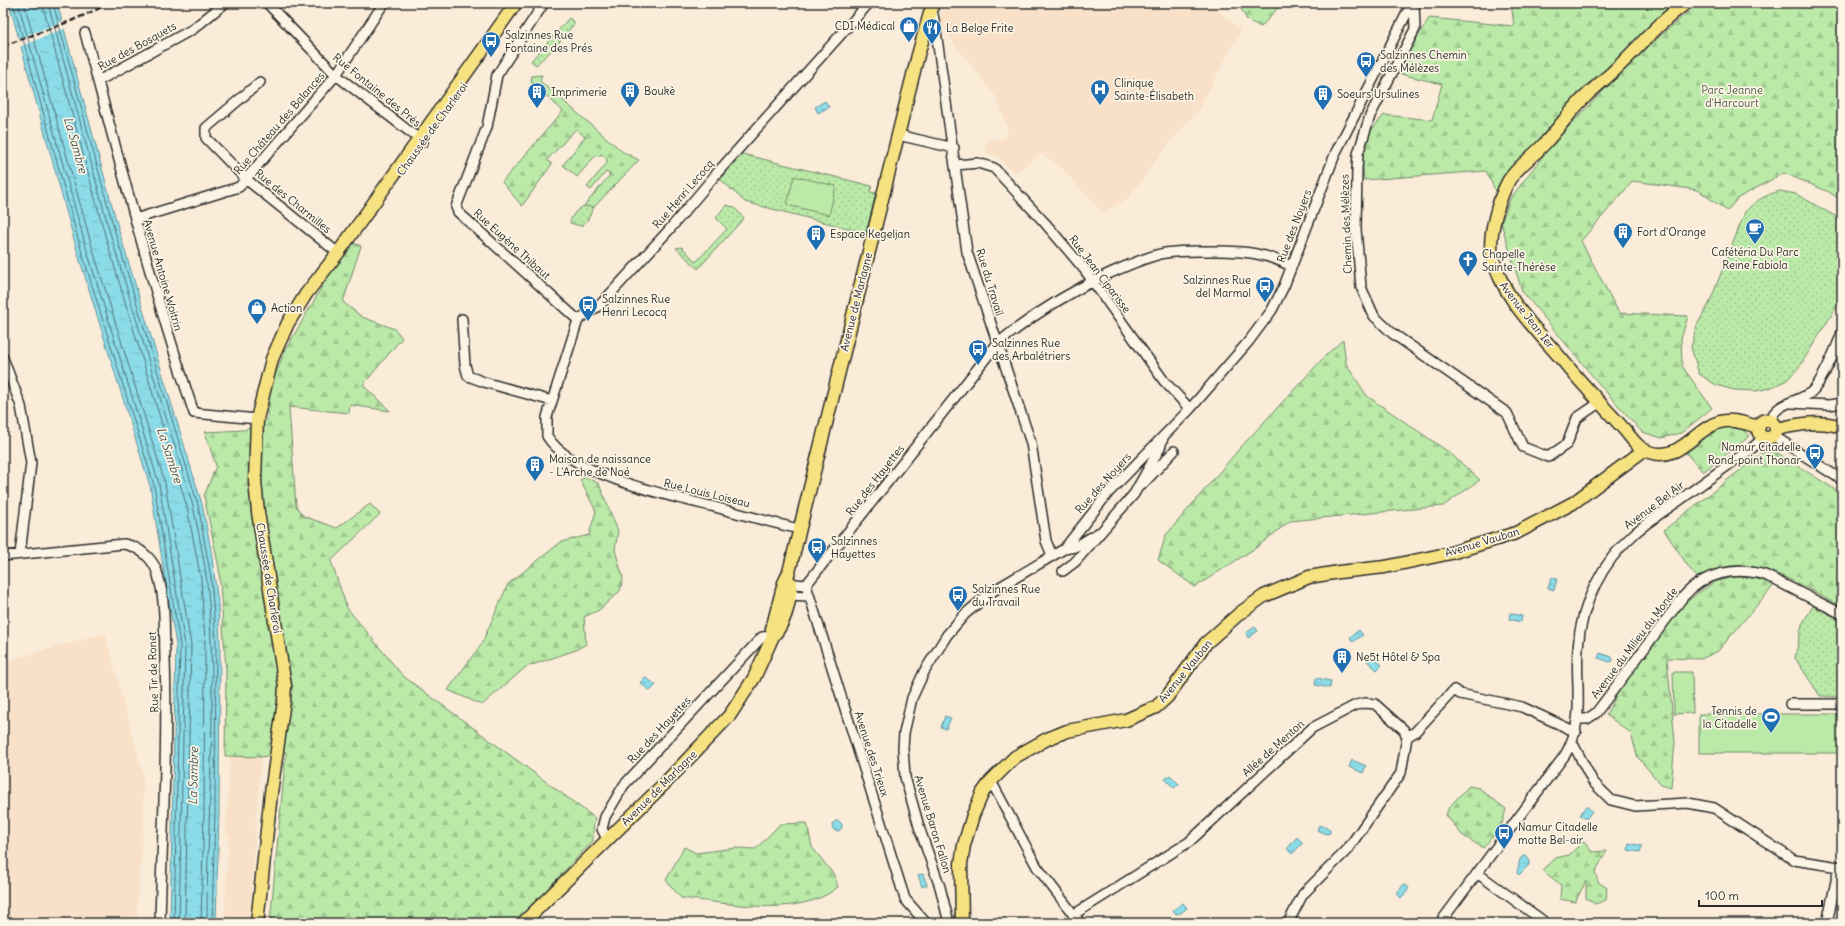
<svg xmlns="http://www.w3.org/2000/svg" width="1845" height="926" font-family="Delius,sans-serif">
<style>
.built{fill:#f8e1c8}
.grass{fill:url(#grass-dots);stroke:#728a6a}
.forest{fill:url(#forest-firs);stroke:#728a6a}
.garden{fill:#bae9a8;stroke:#728a6a}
.water{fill:url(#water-ripples);stroke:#65959c}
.pier{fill:#faecd8}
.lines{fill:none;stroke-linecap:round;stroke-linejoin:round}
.shore{stroke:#517177;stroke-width:1}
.minor-casing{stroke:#2b2b2b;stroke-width:12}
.major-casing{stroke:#2b2b2b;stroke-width:15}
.minor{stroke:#fcf5e5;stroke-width:9}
.major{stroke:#f7e281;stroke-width:12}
.rail{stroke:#2b2b2b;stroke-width:2.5;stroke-dasharray:6 3;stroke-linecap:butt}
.labels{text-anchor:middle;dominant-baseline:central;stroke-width:3.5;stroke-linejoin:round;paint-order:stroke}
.poi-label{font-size:11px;fill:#2b2b2b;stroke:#fcf5e5;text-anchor:start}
.street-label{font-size:11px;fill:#2b2b2b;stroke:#fcf5e5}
.park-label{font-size:11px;fill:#4f5a4a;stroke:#fcf5e5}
.water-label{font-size:12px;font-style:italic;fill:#43575a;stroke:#fcf5e5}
</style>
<defs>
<pattern id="grass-dots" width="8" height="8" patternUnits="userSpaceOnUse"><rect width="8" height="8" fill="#bae9a8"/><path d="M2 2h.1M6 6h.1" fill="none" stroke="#a0c891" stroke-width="1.8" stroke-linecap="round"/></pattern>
<pattern id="forest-firs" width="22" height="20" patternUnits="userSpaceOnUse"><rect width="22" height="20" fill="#bae9a8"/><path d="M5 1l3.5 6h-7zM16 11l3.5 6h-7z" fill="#a0c891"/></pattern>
<pattern id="water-ripples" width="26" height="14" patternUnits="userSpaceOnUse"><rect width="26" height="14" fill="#8bdbe8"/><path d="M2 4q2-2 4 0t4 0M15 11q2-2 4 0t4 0" fill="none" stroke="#78bcc7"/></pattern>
</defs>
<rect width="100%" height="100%" fill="#faecd8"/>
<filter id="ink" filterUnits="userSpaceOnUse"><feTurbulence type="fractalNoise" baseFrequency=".025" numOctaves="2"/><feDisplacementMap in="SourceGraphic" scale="8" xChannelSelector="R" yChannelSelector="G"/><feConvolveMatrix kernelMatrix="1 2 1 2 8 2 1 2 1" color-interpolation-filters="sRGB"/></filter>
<g filter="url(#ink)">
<path class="built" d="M940,3H1210L1241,30L1196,115L1179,131L1127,199L1103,213L1058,164L1041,154L1014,173L998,157L986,153L987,141L1005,138L1008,129L996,97L957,48L945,30L942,25Z
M105,633L143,774L144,820L137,907V923H3V662Z
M230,756L261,757L249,923H224L229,835L226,834Z"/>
<path class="grass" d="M569,18L575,23L554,48L536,65L531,61Z
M742,154L872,186L870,192L876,193L866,233L745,202L720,179Z
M1780,191L1796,194L1842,220V298L1800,366L1787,380L1770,388L1756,391L1734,390L1716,385L1699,374L1691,347L1697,325L1709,304L1745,212C1755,201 1765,195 1780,191Z
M726,205L734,207L744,218L698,269L676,248L682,247L696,262L727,229L716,218Z
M584,206L594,207L587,221L581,226L570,223C571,216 577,209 584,206Z
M1813,606L1842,621V697L1820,696L1795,658L1802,624Z"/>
<path class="forest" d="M1238,3H1282L1261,27L1247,20Z
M1511,3H1675L1498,192L1494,188L1486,171L1364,180L1361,143L1384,115L1432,120L1442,84L1396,73L1429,18L1514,26Z
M1698,3H1842V201L1829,192L1784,173L1738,198L1727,211L1698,190L1633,181L1581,241L1619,313L1688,316L1681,339L1682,366L1712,408L1681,433L1662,438L1642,432L1600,385L1522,291L1501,223L1510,199L1552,144L1633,60Z
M542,75L540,81L623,152L639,160L594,207L584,206L610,175L606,172L591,190L587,187L608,162L606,160L607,159L601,154L598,157L596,155L577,177L563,165L585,137L576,129L547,160L552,164L522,206L502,182L563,111L531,82L532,76Z
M354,243L361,246L343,302L362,317L395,329L402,338L363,385L390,411L350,405L349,413L289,407L296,506L303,516L337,528L370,504L380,514L331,561L347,608L403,676L595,818L593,831V841L515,923H270L286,752L261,757L225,756L226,670L219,568L204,496L216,466L205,432L244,430L267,420L270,387L286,349L330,273Z
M1343,340L1346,364L1367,396L1450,453L1480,480L1443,506L1290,521L1257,547L1195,587L1158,560L1166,535L1240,448L1327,354Z
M1731,425L1741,428L1750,436L1703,472L1686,453L1719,426Z
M1776,452L1842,494V607C1811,591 1766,561 1730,566C1718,568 1709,572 1698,578L1690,569L1664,530L1762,453Z
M586,477L599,484L618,531L615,550L623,578L620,591L599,610L584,617L586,644L576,650L526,667L482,705L448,690L482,643L508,584L561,542L589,535L596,511L580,480Z
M1735,577L1754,578L1775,584L1718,651L1701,659L1667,658L1675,742L1671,788L1661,785L1637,756L1631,733L1606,715L1619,691L1683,605L1698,593L1717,581Z
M1469,786L1479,788L1506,809L1501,827L1483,848L1462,835L1446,815L1449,807Z
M807,823L812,847L834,875L838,887C800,919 727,903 681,898L666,880L684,847L696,853L736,848L756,849L780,824Z
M1584,841L1592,852L1607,851L1595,872L1598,882L1607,888L1606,900L1595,904L1586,898V881L1575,902L1560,899L1561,885L1542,870L1555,858L1569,855Z"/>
<path class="garden" d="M794,176L836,186L829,215L787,205Z
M1673,672H1692L1693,713L1674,714Z
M1699,714H1842V753H1699Z"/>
<path class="water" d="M9,3H57L119,231L202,504L211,550L218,603L220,641L219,813L216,923H170L176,645L150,486L78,254Z
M825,101L829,107L818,113L815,107Z
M1552,577L1557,579L1554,590L1548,588Z
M1510,613L1522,616L1521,622L1509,619Z
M1255,627L1258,631L1248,638L1246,633Z
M1359,630L1363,635L1353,642L1350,637Z
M1600,653L1612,657L1613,661L1610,662L1598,658Z
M1371,655L1382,665L1377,670L1367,661Z
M645,677L656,685L650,691L640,683Z
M1316,678L1331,681L1330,688L1315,685Z
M945,716L951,718L946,729L941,727Z
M1352,760L1366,766L1363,773L1349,767Z
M1170,775L1179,784L1174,788L1165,779Z
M1586,806L1592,811L1586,819L1580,815Z
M832 826a5 5 0 1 1 10 0a5 5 0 1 1-10 0Z
M1319,825L1330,829V833L1327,834L1317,830Z
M1297,837L1303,843L1292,854L1287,849Z
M1629,843L1642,846L1640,852L1628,850Z
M1523,856H1526L1530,861L1529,865L1519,875L1517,873L1520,859Z
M923,874L927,885L922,887L918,875Z
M1404,884L1409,888L1401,898L1396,894Z
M1183,903L1187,908L1181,913L1176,914L1173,910Z"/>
<path class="pier" d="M64,21L66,28L19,47L17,39Z"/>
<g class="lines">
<path class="shore" d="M13,3L82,253L154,485L180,645L174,923
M18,3L87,251L159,484L185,645L179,923
M24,3L93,250L165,483L191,645L185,923
M42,3L105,235L187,507L201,579L205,642L204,813L201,923
M48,3L110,233L193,506C200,539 207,571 209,605C217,710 207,817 207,923
M53,3L115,232L198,505L211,578L216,641L215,813L212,923"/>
<g class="minor-casing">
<path id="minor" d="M267,3L336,75L423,142
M544,3L497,75L487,127L456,207L458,212L578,320
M1414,3L1415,29L1370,116L1358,154L1357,169L1356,229L1361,287L1374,316L1392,333L1507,413L1523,447L1548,457L1567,444L1577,418L1599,403
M932,10L935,24L967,252L1031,443L1046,541L1052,555
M85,33C119,160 152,288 194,413L257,419
M98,81L193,29L225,3
M260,82L206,128V138L247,180L338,253
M898,135L954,148
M956,165L978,163L994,168L1045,223L1084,269L1164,381L1190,409
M135,219L239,187L336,75L384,3
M462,319L465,365L468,376L484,382L552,401
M3,358L21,406L31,463L20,554
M1792,403L1829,405L1842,403
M1770,421C1776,402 1796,403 1810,393C1822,384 1836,348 1842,333
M1774,436L1842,480
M1142,485L1174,451
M799,529C770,522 740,514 711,506C669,496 569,474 547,436V417L578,320L600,305L669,230L717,173L869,3
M1064,549L1075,547L1098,533
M3,556L124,544C140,547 154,559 158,575C166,602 164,632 165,659C168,747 162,835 160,923
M1063,571L1075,562L1134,494L1160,448L1163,438
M806,585L997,344C1031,316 1067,293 1108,274C1126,266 1145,257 1165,253C1183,250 1199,251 1217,251C1245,251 1265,253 1291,266
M806,585L905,899L926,923
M806,585L784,583L786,595L809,596
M1790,704H1842
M1578,719H1587L1596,713L1683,597C1704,573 1735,566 1765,575L1842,614
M1407,737L1415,732L1454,690L1460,694L1522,707L1576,732
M1572,742L1593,782L1611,800L1635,806L1688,803L1714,808L1794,860L1839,867
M991,781L1037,867L1080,923
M607,839L602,829L605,817L624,785L762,637L773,636
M1477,873L1546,923
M1073,915L1189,842L1312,728L1356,705L1365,703L1375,704L1404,730L1407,737L1401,773L1347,850L1303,894L1288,923
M949,923L940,887L920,830L905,777L903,748L904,733L912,698L924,672L947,635L965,614L993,591L1064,549L1109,492L1190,409L1249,341L1272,310L1284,286L1336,152L1412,3
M1440,923L1565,755C1586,720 1575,686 1578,648C1581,604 1602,562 1635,533C1650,520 1667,509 1684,497C1706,481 1728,465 1751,449L1763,438
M1827,923L1839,867L1842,865"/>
</g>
<g class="major-casing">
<path id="major" d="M1686,3C1663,19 1644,41 1624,61C1612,74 1598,84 1585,97C1571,110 1559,128 1546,142C1535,155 1518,166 1509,180C1499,198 1488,235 1492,255C1502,298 1537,330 1564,362C1583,385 1603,406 1623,428C1631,437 1637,448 1649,452C1680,463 1695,428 1720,422C1733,418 1746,424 1759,427
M1758 429a9 9 0 1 1 18 0a9 9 0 1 1-18 0Z
M1777,429C1799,424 1820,420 1842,427
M773,636L772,629L784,583L789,572L918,55L933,3
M257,923L271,793L284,701L285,686L258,512L255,481L257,419L272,359L288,323L306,294L338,253L516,3
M523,923L665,783L730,715L754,678L773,636C786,622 790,601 791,583
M962,923L961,864L964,845L973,815L983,792L991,781L1015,757L1047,739L1067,731L1126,720L1156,707L1167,697L1206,643L1240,613L1264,596L1309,577L1339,572L1385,567L1451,553L1516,533L1573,503L1644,450"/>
</g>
<use href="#minor" class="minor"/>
<use href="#major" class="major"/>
<path class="rail" d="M3,46L71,21L111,3"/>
</g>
</g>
<defs>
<g id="shop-pin" transform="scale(1)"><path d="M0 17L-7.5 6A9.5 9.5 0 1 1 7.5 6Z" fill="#1f6fb2" stroke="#fcf5e5"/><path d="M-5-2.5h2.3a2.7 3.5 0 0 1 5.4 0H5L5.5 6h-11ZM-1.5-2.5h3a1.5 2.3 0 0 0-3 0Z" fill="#fff"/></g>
<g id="restaurant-pin" transform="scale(1)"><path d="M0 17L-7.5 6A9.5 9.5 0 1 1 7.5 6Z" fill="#1f6fb2" stroke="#fcf5e5"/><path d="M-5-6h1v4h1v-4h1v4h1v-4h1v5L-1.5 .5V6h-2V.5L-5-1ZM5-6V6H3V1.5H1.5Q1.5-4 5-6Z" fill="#fff"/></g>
<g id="bus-pin" transform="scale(1)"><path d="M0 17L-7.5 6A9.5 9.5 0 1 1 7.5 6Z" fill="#1f6fb2" stroke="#fcf5e5"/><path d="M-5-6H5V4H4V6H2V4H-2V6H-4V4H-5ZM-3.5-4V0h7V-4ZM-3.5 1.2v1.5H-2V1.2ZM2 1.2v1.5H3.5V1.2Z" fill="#fff"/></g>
<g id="hospital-pin" transform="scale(1)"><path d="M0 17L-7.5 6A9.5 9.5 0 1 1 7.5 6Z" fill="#1f6fb2" stroke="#fcf5e5"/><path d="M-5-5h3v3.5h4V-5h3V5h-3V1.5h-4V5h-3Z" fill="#fff"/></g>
<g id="building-pin" transform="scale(1)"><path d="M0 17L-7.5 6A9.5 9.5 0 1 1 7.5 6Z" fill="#1f6fb2" stroke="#fcf5e5"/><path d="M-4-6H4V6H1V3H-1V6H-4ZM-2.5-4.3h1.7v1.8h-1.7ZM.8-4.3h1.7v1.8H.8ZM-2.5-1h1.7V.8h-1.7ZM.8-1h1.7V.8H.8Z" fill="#fff"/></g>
<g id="cafe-pin" transform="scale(1)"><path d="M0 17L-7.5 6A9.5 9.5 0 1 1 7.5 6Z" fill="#1f6fb2" stroke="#fcf5e5"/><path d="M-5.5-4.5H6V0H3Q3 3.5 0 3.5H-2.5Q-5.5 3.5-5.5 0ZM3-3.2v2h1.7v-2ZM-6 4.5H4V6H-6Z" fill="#fff"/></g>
<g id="church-pin" transform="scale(1)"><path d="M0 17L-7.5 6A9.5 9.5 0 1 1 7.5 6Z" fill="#1f6fb2" stroke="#fcf5e5"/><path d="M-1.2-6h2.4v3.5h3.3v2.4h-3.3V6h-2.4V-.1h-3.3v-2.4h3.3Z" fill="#fff"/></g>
<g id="stadium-pin" transform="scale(1)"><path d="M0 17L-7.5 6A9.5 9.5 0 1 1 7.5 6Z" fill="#1f6fb2" stroke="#fcf5e5"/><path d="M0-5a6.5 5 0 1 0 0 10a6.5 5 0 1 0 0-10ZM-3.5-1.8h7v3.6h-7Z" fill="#fff"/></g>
</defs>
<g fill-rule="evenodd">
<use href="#shop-pin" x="909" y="26"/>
<use href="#restaurant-pin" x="932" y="28"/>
<use href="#bus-pin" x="491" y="41"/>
<use href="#bus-pin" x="1366" y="61"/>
<use href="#hospital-pin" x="1100" y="89"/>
<use href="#building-pin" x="630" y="91"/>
<use href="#building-pin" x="537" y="92"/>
<use href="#building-pin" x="1323" y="94"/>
<use href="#cafe-pin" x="1755" y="228"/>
<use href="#building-pin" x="1623" y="232"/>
<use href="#building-pin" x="816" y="234"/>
<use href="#church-pin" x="1468" y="260"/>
<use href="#bus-pin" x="1265" y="286"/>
<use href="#bus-pin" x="588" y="305"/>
<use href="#shop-pin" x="257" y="308"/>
<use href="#bus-pin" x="978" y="349"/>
<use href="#bus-pin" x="1815" y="453"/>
<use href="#building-pin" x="535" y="465"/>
<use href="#bus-pin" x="817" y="547"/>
<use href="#bus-pin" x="958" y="595"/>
<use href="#building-pin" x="1342" y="657"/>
<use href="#stadium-pin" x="1771" y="717"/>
<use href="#bus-pin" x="1504" y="833"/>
</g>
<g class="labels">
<g class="poi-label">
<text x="895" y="26" text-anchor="end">CDI Médical</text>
<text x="946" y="28">La Belge Frite</text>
<text x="505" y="35">Salzinnes Rue<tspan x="505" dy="13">Fontaine des Prés</tspan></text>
<text x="1380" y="55">Salzinnes Chemin<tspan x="1380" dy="13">des Mélèzes</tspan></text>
<text x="1114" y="83">Clinique<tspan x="1114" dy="13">Sainte-Élisabeth</tspan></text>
<text x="644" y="91">Boukè</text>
<text x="551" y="92">Imprimerie</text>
<text x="1337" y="94">Soeurs Ursulines</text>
<text x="1637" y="232">Fort d'Orange</text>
<text x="830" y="234">Espace Kegeljan</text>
<text x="1755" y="252" text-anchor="middle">Cafétéria Du Parc<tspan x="1755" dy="13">Reine Fabiola</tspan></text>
<text x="1482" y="254">Chapelle<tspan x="1482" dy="13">Sainte-Thérèse</tspan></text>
<text x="1251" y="280" text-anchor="end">Salzinnes Rue<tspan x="1251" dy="13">del Marmol</tspan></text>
<text x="602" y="299">Salzinnes Rue<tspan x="602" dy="13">Henri Lecocq</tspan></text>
<text x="271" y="308">Action</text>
<text x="992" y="343">Salzinnes Rue<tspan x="992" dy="13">des Arbalétriers</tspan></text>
<text x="1801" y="447" text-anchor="end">Namur Citadelle<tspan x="1801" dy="13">Rond-point Thonar</tspan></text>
<text x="549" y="459">Maison de naissance<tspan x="549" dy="13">- L'Arche de Noé</tspan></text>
<text x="831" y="541">Salzinnes<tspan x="831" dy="13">Hayettes</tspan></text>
<text x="972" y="589">Salzinnes Rue<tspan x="972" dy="13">du Travail</tspan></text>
<text x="1356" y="657">Ne5t Hôtel &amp; Spa</text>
<text x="1757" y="711" text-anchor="end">Tennis de<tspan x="1757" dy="13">la Citadelle</tspan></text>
<text x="1518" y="827">Namur Citadelle<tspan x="1518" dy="13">motte Bel-air</tspan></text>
</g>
<g class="street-label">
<text transform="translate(137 46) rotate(-29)">Rue des Bosquets</text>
<text transform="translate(377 90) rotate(39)">Rue Fontaine des Prés</text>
<text transform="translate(279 123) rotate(-49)">Rue Château des Balances</text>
<text transform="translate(432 129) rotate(-54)">Chaussée de Charleroi</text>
<text transform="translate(683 194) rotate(-49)">Rue Henri Lecocq</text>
<text transform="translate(293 201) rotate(39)">Rue des Charmilles</text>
<text transform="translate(1346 224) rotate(-92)">Chemin des Mélèzes</text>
<text transform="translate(1294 226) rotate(-69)">Rue des Noyers</text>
<text transform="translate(512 244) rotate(42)">Rue Eugène Thibaut</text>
<text transform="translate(1100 274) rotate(53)">Rue Jean Ciparisse</text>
<text transform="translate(163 275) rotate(74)">Avenue Antoine Woitrin</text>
<text transform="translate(990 282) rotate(73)">Rue du Travail</text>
<text transform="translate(856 302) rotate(-76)">Avenue de Marlagne</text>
<text transform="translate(1527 315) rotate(52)">Avenue Jean Ier</text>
<text transform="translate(875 480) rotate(-52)">Rue des Hayettes</text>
<text transform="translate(1103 483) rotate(-48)">Rue des Noyers</text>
<text transform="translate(707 493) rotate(14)">Rue Louis Loiseau</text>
<text transform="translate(1654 505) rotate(-37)">Avenue Bel Air</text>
<text transform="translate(1482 542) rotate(-17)">Avenue Vauban</text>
<text transform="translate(269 578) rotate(81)">Chaussée de Charleroi</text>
<text transform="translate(1634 643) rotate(-53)">Avenue du Milieu du Monde</text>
<text transform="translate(1185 671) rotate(-51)">Avenue Vauban</text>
<text transform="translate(153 672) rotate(-92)">Rue Tir de Ronet</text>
<text transform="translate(659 730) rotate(-47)">Rue des Hayettes</text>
<text transform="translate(1273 748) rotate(-42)">Allée de Menton</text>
<text transform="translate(872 754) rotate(72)">Avenue des Trieux</text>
<text transform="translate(659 788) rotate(-45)">Avenue de Marlagne</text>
<text transform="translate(933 824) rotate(73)">Avenue Baron Fallon</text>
</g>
<g class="park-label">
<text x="1732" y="90">Parc Jeanne<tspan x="1732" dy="13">d'Harcourt</tspan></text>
</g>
<g class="water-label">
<text transform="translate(76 145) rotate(74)">La Sambre</text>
<text transform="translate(170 455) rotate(72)">La Sambre</text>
<text transform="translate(193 776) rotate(-89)">La Sambre</text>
</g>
</g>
<rect width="1845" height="926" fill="none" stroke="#fcf5e5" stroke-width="16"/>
<rect x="8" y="8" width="1829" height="910" fill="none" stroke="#2b2b2b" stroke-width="1.5" filter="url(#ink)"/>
<path d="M1699 900v6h123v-6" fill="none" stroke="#2b2b2b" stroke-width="2"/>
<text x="1705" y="900" font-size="12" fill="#2b2b2b" stroke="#fcf5e5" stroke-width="3" paint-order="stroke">100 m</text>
</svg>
